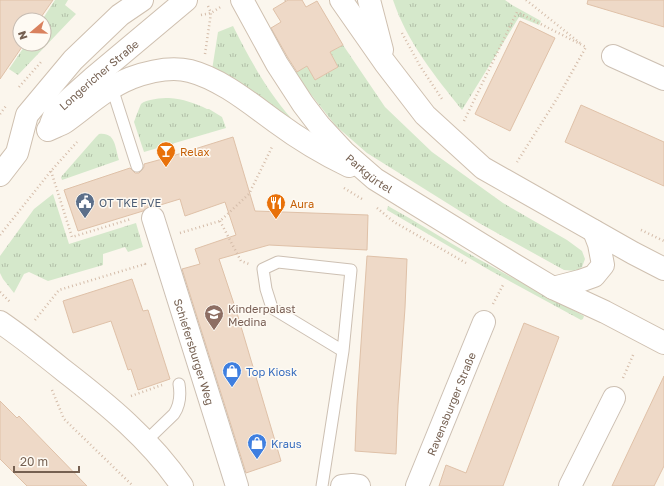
<svg xmlns="http://www.w3.org/2000/svg" width="664" height="486" font-family="'Golos Text',sans-serif">
<style>
.grass{fill:url(#grass-tufts)}
.building{fill:#eed9c7;stroke:#dfc1a8}
.lines{fill:none;stroke-linecap:round;stroke-linejoin:round}
.lane-casing{stroke:#cdc0b3;stroke-width:13}
.street-casing{stroke:#cdc0b3;stroke-width:24}
.secondary-casing{stroke:#cfc0b0;stroke-width:24}
.path{stroke:#d4bca9;stroke-width:2.5;stroke-dasharray:1 3;stroke-linecap:butt}
.lane{stroke:#fff;stroke-width:11}
.street{stroke:#fff;stroke-width:22}
.secondary{stroke:#fff;stroke-width:22}
.labels{text-anchor:middle;dominant-baseline:central;stroke-width:3;stroke-linejoin:round;paint-order:stroke}
.street-label{font-size:11px;fill:#756051;stroke:#fefaf3}
.food-label{font-size:11px;fill:#c56008;stroke:#fefaf3;text-anchor:start}
.service-label{font-size:11px;fill:#4e5e75;stroke:#fefaf3;text-anchor:start}
.education-label{font-size:11px;fill:#785e54;stroke:#fefaf3;text-anchor:start}
.shop-label{font-size:11px;fill:#366cbe;stroke:#fefaf3;text-anchor:start}
</style>
<defs>
<pattern id="grass-tufts" width="24" height="20" patternUnits="userSpaceOnUse"><rect width="24" height="20" fill="#d5e8cb"/><path d="M3 7l-1-3M5 7V3M7 7l1-3M15 17l-1-3M17 17v-4M19 17l1-3" fill="none" stroke="#b1bfa7"/></pattern>
</defs>
<rect width="100%" height="100%" fill="#fbf6ed"/>
<path class="grass" d="M55,0H68L65,5L76,14L18,75L9,69L26,44H44V20H42Z
M393,0H505L512,5L541,21L539,25L519,17L462,110C435,76 407,42 393,0Z
M233,26C249,58 267,91 291,118L289,121L212,70L218,32Z
M343,45L385,107L432,152L503,203L567,240L582,251L585,259L582,267L576,271L564,270L479,223L367,153L336,126L293,72L295,73L307,66L315,80L338,67L330,52Z
M169,98C183,99 195,103 207,109H209L222,117L226,128L144,152L134,122C135,119 140,106 141,104C146,99 162,98 169,98Z
M99,134C116,132 115,148 119,160L62,180L61,177L96,137Z
M53,194L69,244L136,223L143,247L128,252L125,247L103,254V265L48,281L29,272L24,274L14,293L3,279L0,273V256L34,209Z
M388,206C417,222 445,240 473,256C510,277 547,296 584,316L583,319L581,320L491,271L387,210Z"/>
<path class="building" d="M0,0H53L39,20H20V44H24L0,79Z
M288,0H302L306,7L317,1L343,45L330,52L338,67L315,80L307,66L297,72L288,58L271,28L281,22L273,9Z
M588,0H664V27L587,4Z
M520,21L555,38L510,131L475,114Z
M581,105L664,142V186L565,142Z
M233,137L255,211L368,215L367,250L269,245L219,259L237,313L281,461L246,473L182,269L200,264L195,249L236,235L225,202L185,216L180,199L157,206H150L143,211L78,231L64,190L130,168L135,173H139L142,170L144,167V164L166,158Z
M367,256L407,259L405,308L398,405L396,454L355,451L357,402Z
M132,279L143,311L148,310L170,379L138,390L131,369L128,370L111,321L73,333L63,301Z
M524,323L559,337L503,486H439L446,465L466,473Z
M664,376V466L654,486H612Z
M0,401L17,418L19,416L87,486H27L0,459Z"/>
<g class="lines">
<g class="lane-casing">
<path id="lane" d="M112,88L137,166
M146,441L174,414C180,405 181,396 179,384
M322,486L343,351L351,270L278,262L263,269L266,289L272,308L343,351"/>
</g>
<g class="street-casing">
<g id="street">
<path d="M613,56L664,79"/>
<path id="s1" d="M153,218L237,486"/>
<path d="M342,486L352,485L359,486"/>
<path id="s2" d="M417,486L484,322"/>
<path d="M570,486L614,398"/>
</g>
</g>
<g class="secondary-casing">
<g id="secondary">
<path id="s3" d="M242,0L277,64L303,104L319,125L344,152L375,179L513,264L553,288L605,312L664,343"/>
<path d="M341,0L385,63L425,115L483,168L633,253L664,269"/>
<path d="M369,0L382,50"/>
<path id="s4" d="M51,124L56,111L93,78L186,0"/>
<path d="M48,130C54,127 60,125 65,122C86,107 106,88 131,78C150,71 170,66 190,71C221,79 251,104 276,122C299,139 324,154 349,166"/>
<path d="M0,175L17,153L27,115L73,60L120,15L142,0"/>
<path d="M553,288L580,281L594,276L603,265L599,244L594,231"/>
<path d="M0,322C22,337 42,353 63,370C107,404 151,440 182,486"/>
</g>
</g>
<path class="path" d="M285,0L286,1
M526,0L580,43
M201,15L211,13L222,6
M402,33L420,66L442,99
M205,54L211,13L208,6
M19,87L41,62
M0,114L6,106
M464,121L517,12L586,47L558,97L517,162
M51,171L72,237L131,219
M344,188L362,199
M377,208L394,222L466,263
M220,221L241,261L249,264
M641,230L664,241
M180,233L220,221L249,194L272,147
M0,235L51,171L77,142
M0,292L10,302
M493,304L503,285
M35,320L59,290L145,264V265
M623,378L634,353
M52,390L64,419L133,486
M131,396L162,385"/>
<use href="#lane" class="lane"/>
<use href="#street" class="street"/>
<use href="#secondary" class="secondary"/>
</g>
<defs>
<g id="bar-pin" transform="scale(1)"><path d="M0 17L-7.5 6A9.5 9.5 0 1 1 7.5 6Z" fill="#e8710a" stroke="#fefaf3"/><path d="M-6-5H6L.8 .8V4.5H3.5V6h-7V4.5H-.8V.8Z" fill="#fff"/></g>
<g id="civic-pin" transform="scale(1)"><path d="M0 17L-7.5 6A9.5 9.5 0 1 1 7.5 6Z" fill="#5c6f8a" stroke="#fefaf3"/><path d="M-.6-6.5H3V-4.5H.6V-3L4-1V1h2V6H-6V1h2V-1L-.6-3ZM-1.2 2.5V6h2.4V2.5Z" fill="#fff"/></g>
<g id="restaurant-pin" transform="scale(1)"><path d="M0 17L-7.5 6A9.5 9.5 0 1 1 7.5 6Z" fill="#e8710a" stroke="#fefaf3"/><path d="M-5-6h1v4h1v-4h1v4h1v-4h1v5L-1.5 .5V6h-2V.5L-5-1ZM5-6V6H3V1.5H1.5Q1.5-4 5-6Z" fill="#fff"/></g>
<g id="school-pin" transform="scale(1)"><path d="M0 17L-7.5 6A9.5 9.5 0 1 1 7.5 6Z" fill="#8d6e63" stroke="#fefaf3"/><path d="M0-5L7-2L0 1L-7-2ZM-4 1L0 2.5L4 1V4Q0 6-4 4Z" fill="#fff"/></g>
<g id="shop-pin" transform="scale(1)"><path d="M0 17L-7.5 6A9.5 9.5 0 1 1 7.5 6Z" fill="#3f7fe0" stroke="#fefaf3"/><path d="M-5-2.5h2.3a2.7 3.5 0 0 1 5.4 0H5L5.5 6h-11ZM-1.5-2.5h3a1.5 2.3 0 0 0-3 0Z" fill="#fff"/></g>
</defs>
<g fill-rule="evenodd">
<use href="#bar-pin" x="166" y="151"/>
<use href="#civic-pin" x="85" y="202"/>
<use href="#restaurant-pin" x="276" y="203"/>
<use href="#school-pin" x="214" y="314"/>
<use href="#shop-pin" x="232" y="371"/>
<use href="#shop-pin" x="257" y="443"/>
</g>
<g class="labels">
<g class="street-label">
<text stroke="none"><textPath href="#s4" startOffset="70">Longericher Straße</textPath></text>
<text stroke="none"><textPath href="#s3" startOffset="217">Parkgürtel</textPath></text>
<text stroke="none"><textPath href="#s1" startOffset="140">Schiefersburger Weg</textPath></text>
<text stroke="none"><textPath href="#s2" startOffset="89">Ravensburger Straße</textPath></text>
</g>
<g class="food-label">
<text x="180" y="151">Relax</text>
<text x="290" y="203">Aura</text>
</g>
<g class="service-label">
<text x="99" y="202">OT TKE FVE</text>
</g>
<g class="education-label">
<text x="228" y="308">Kinderpalast<tspan x="228" dy="13">Medina</tspan></text>
</g>
<g class="shop-label">
<text x="246" y="371">Top Kiosk</text>
<text x="271" y="443">Kraus</text>
</g>
</g>
<g transform="translate(32 32) rotate(251)"><circle r="19" fill="#fefaf3" stroke="#c7bcb2"/>
<path d="M0-3L7 15L0 10L-7 15Z" fill="#d9815e"/>
<text y="-6" font-size="11" font-weight="bold" text-anchor="middle" fill="#756051">N</text>
</g>
<path d="M14 466v6h65v-6" fill="none" stroke="#756051" stroke-width="2"/>
<text x="20" y="466" font-size="12" fill="#756051" stroke="#fefaf3" stroke-width="3" paint-order="stroke">20 m</text>
</svg>
